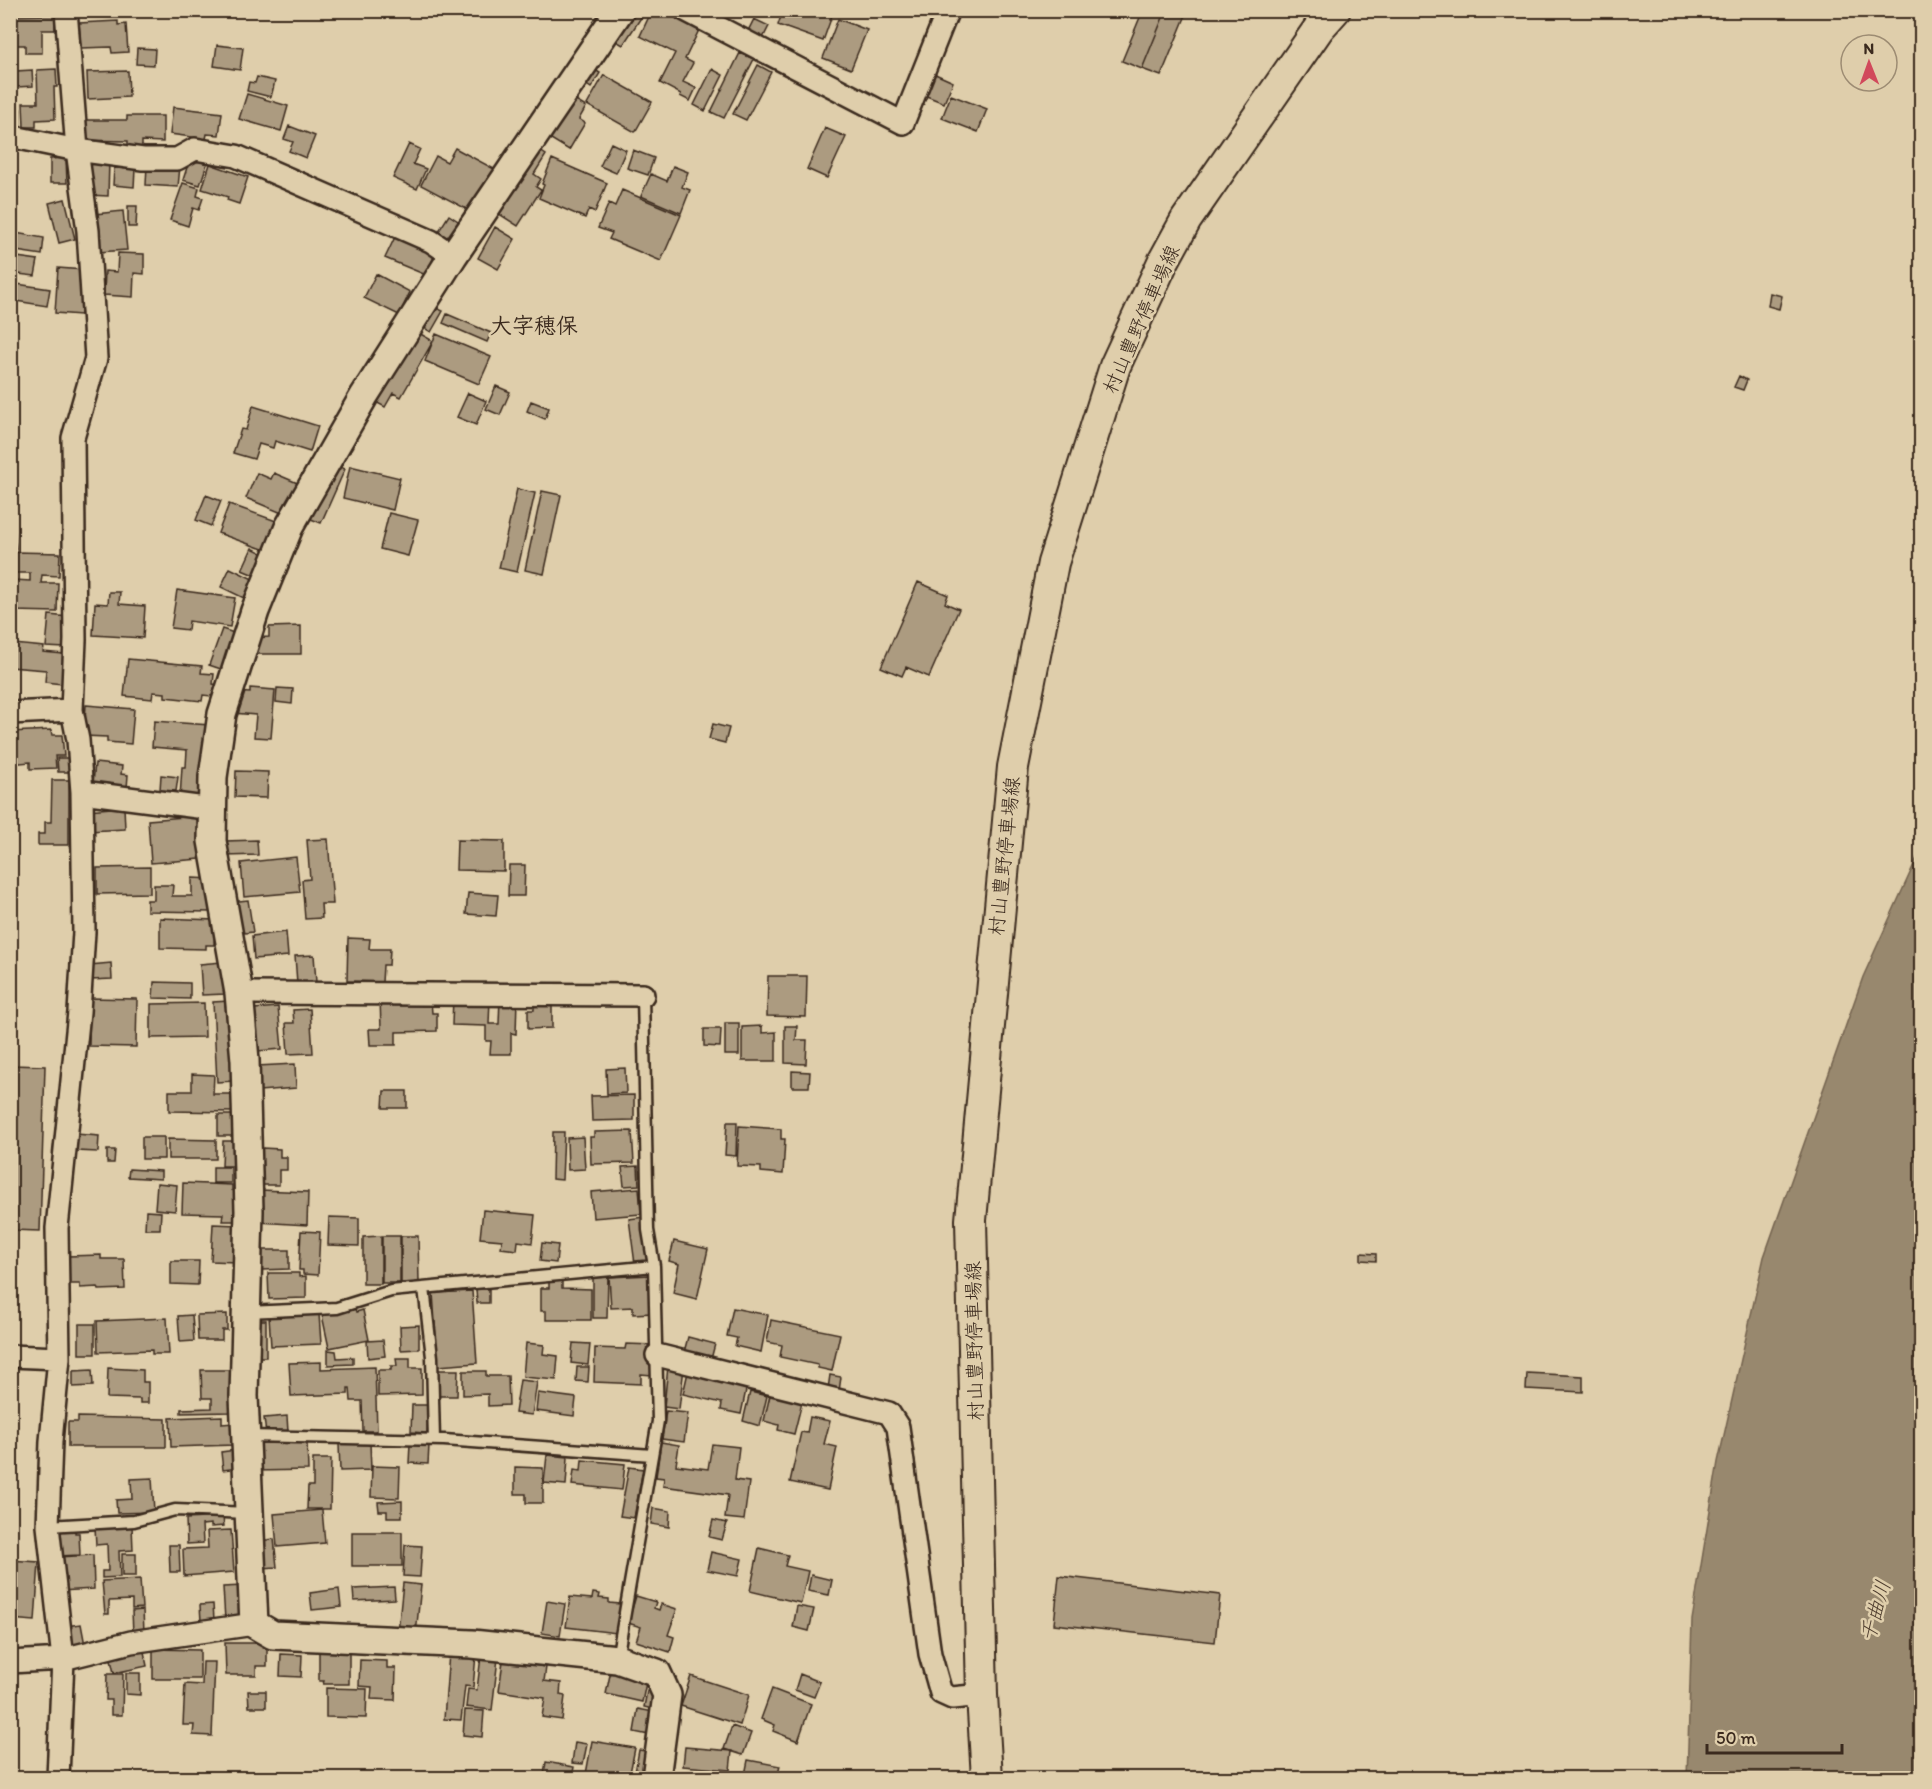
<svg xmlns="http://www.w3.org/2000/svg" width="1932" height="1789" font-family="Itim,'Klee One',sans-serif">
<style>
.water{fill:#98886e;stroke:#73624e;stroke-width:1.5}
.building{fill:#ac9b80;stroke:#3b2a1e;stroke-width:1.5}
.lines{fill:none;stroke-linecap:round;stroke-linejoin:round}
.service-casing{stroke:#3b2a1e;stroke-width:15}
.minor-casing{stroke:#3b2a1e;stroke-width:26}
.tertiary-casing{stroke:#3b2a1e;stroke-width:32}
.secondary-casing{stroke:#3b2a1e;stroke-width:34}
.service{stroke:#dfceab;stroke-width:10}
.minor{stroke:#dfceab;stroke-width:21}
.tertiary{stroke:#dfceab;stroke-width:27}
.secondary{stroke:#dfceab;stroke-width:30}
.labels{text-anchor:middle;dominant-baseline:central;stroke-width:5;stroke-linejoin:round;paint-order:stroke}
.street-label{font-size:20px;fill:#3b2a1e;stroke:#dfceab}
.water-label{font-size:21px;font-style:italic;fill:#4e3d2e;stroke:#dfceab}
.quarter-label{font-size:22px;font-weight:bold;fill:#3b2a1e;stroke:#dfceab}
</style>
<rect width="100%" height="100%" fill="#dfceab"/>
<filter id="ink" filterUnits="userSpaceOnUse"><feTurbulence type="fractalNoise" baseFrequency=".0167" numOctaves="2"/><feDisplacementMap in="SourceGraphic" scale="12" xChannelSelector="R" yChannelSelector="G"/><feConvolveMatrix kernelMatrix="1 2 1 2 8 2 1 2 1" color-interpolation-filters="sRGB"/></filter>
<g filter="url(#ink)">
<path class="water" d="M1921,849V1778H1687L1692,1620L1718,1462L1764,1257L1863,977Z"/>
<path class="building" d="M626,10H646L623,45L609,37Z
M652,10H661L699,30L685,59L693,63L683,82L696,88L690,101L680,96L681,94L660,83L675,53L640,36Z
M783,10H826L833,13L823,41L778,25Z
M1143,10H1166L1142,69L1122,61Z
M1166,10H1188L1161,76L1142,69Z
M55,15V30H42V53H25V45H10V16Z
M754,19L769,26L763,38L748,31Z
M838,19L867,30L851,69L823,58Z
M118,21V25L126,24L128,52L112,53L111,47L81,48L79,23Z
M217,45L243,48L240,70L214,66Z
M137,48L155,49L154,65L136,64Z
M740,53L754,59L724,118L711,112Z
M758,65L771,72L746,120L733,114Z
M590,67L600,73L591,88L581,81Z
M56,69L57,87H54L55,119L36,120V127H24L23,103H38L37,70Z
M712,69L723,75L705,111L694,105Z
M32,70L33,86L17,87L16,71Z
M128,71L129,97L88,99L87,72Z
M933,73L953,82L944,103L924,95Z
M604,75L652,102L635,132L587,105Z
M257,77L275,81L271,97L247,91L249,82L255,83Z
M247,94L288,106L281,131L239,119Z
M951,95L987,109L978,132L942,118Z
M569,97L586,107L579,119L585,123L569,150L546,136Z
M173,107L222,113L219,135L207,134L206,139L170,134Z
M10,109H20V124H14V129H10Z
M127,116H163V142L142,141V155L128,154V141L80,140V120H127Z
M289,126L315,136L306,158L289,151L293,142L284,139Z
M825,128L846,137L827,178L807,169Z
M611,143L626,150L616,173L600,166Z
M409,144L420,149L413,164L426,169L417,189L393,178Z
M534,147L546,155L534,174L541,179L536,187L541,190L518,226L493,210Z
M455,148L496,170L474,213L421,185L436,156L447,162Z
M633,150L654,158L648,175L627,168Z
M66,158L67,183H50V159Z
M190,158L207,164L200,185L183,180Z
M552,159L607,183L595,212L589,209L585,218L539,198L544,185L542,184Z
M89,160L109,161L108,196L88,195Z
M210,164L248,177L239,204L227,200L228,197L202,189Z
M147,165L180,166L178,187L146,185Z
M673,166L688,172L682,187L690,190L681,213L641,196L651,174L667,181Z
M114,168L135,169L134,187L113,185Z
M183,183L199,188L197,196L203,198L199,210L193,208L188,226L170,220Z
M622,190L681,215L661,261L609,239L612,233L598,228L609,203L615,206Z
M65,199L75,239L59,243L49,203Z
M128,206H137L136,227H128Z
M123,211L127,250L98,252L95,214Z
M449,215L464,225L450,247L435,237Z
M495,227L515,239L498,269L478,258Z
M10,232L44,238L42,255L10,250Z
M395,237L435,254L426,275L385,258Z
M118,253L144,254V274L134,273L133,297L104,295L105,271L117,272Z
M10,256L38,260L35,276L10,273Z
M58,268L84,270L81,315L55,313Z
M376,274L410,292L399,315L364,298Z
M10,283L50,289L47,306L10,300Z
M1770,293L1782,296L1779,309L1768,306Z
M430,305L443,311L431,332L419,325Z
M447,314L491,333L487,342L443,323Z
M410,328L433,341L401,397L393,393L385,407L370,399Z
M436,334L491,357L479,384L425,361Z
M1739,376L1747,380L1743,390L1734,387Z
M496,386L510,392L500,415L486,409Z
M468,393L486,401L476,425L457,417Z
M531,401L549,408L545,419L527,411Z
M253,406L318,426L310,452L275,441L273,448L259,444L254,459L233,453L241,429L246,430Z
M330,463L345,469L321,523L306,517Z
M350,466L400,478L393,510L343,498Z
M257,473L271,479L274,473L302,485L289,516L246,498Z
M517,489L535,493L517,572L499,568Z
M542,491L561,495L544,574L525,570Z
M206,495L221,501L211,526L196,520Z
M229,504L276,521L270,540L271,552L218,533Z
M389,513L418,520L408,556L380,549Z
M10,528H14L16,549H10Z
M252,548L268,556L259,577L242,570Z
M15,552L60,553L59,576L42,575L41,583H58L57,612L14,611L15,580L30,581V573H14Z
M230,568L257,581L248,600L221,587Z
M918,582L948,595L945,603L959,609L929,677L906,667L902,676L881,667Z
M177,590L235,598L230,627L189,621L188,630L171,628Z
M109,592H120L119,604L145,606L143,638L93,635L95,603L108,604Z
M49,615L68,617L65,648L46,647Z
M301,626V654H254V638L269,637V627Z
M222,629L237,634L224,670L209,665Z
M14,644L44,647L43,652L64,654L62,684L45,682L46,670L10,667V646L14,647Z
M128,659L202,666L201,673L214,674L213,684L222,685L220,697L203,695L202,701L165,697V693L153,692L152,699L124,696Z
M250,688L275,690L271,738L254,737L256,715L233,713L235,692L250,693Z
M277,688L293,689L292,704L276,702Z
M86,705L134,709L131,744L107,742V737L84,736Z
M154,721L210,725L204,800L180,798L182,767H186L187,750L152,747Z
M713,724L729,728L725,743L709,739Z
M51,730L52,735H62L64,756H55L56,768L30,769V762L10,764V732Z
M57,758H70L71,772H58Z
M95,763L122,766L121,774L128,775L127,788L93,784Z
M236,771L268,772L267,798L235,797Z
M161,775L178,777L176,791L160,790Z
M52,780H69V845H38V834H45V822H51Z
M124,807L125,829L89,831L87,810Z
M197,816L200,859L151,863L148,820Z
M328,839L333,904H321L322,918L305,919L302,880L310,879L307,840Z
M257,840L258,855L226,856L225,841Z
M457,840L504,841V871L456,870Z
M296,857L300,892L244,897L241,863Z
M509,865H525L524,896H508Z
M150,867V893L97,894V868Z
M192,878L213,879L212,912L147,911V900H154V885H173L172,896H192Z
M468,893L498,895L496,916L466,914Z
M248,900L253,932L235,934L230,902Z
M160,918L215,920L214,945H206V949L160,948Z
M286,932L288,956L254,959L252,936Z
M348,938L370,939L369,949H390L389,965H383L382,982L347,981Z
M314,955L316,982L297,983L295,956Z
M222,962L225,994L202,995L200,964Z
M111,963L112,979L91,980L90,965Z
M768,976H807L806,1017L767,1016Z
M154,982L190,983V999L153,998Z
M380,997L431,1001L432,1013H437V1031L396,1032V1045H370L369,1029H381Z
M453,997L490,998L489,1024H499L500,997L517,998L516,1034L511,1033V1054H490L491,1041H486V1026L452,1025Z
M90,998L137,999L136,1047L89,1046Z
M229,1001L233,1081L217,1082L213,1002Z
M204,1003L205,1037L151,1038V1004Z
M534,1003H552V1028L528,1029V1010H534Z
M278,1007L282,1049L257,1051L254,1009Z
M310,1009L313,1053L288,1054L286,1023H294L293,1010Z
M725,1023H739V1055H725Z
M762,1026V1033L776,1032V1061H742V1027Z
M785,1026H797L796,1040H807L806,1064L785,1063Z
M704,1029H721L720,1047L704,1046Z
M295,1064L296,1088L259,1091L257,1066Z
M10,1065L45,1066L40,1231L10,1230Z
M625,1068L626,1093L607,1094L606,1069Z
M792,1071L810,1072L809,1087H792Z
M192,1074L214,1075L213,1094H234V1112L169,1111V1091H192Z
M384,1091H407V1108H383Z
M634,1095V1120L592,1121L591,1096Z
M218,1115H238V1136H218Z
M727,1122H737L736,1156L725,1155Z
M739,1126L781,1129V1139H785L783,1174L761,1172V1167L737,1166Z
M632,1131L634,1163L591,1164L590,1137H594V1132Z
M553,1132H564L562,1180L552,1179Z
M76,1134L99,1136L98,1152L76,1151Z
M142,1137H164V1159H142Z
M583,1137L585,1169L568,1170L567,1138Z
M168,1139L216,1140V1159H168Z
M223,1141H241V1166H222Z
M262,1148L280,1149V1157H287V1170H279V1185H261Z
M107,1150H115L114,1163H107Z
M638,1166L639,1185L624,1186L622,1167Z
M213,1167H231V1183H213Z
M129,1169L161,1171V1179L128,1177Z
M157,1183L177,1185L175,1211L155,1209Z
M183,1183L232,1185V1190H240L239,1221H222L223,1214L182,1213Z
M639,1188L641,1214L593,1218L591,1192Z
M260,1190L308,1192L307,1225L258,1222Z
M483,1210L535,1215L532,1243L518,1241L517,1250L501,1248L502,1240L480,1238Z
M146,1211L161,1212L160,1229H145Z
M329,1217L359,1218V1246L328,1245Z
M644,1217L650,1262L635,1264L629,1219Z
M213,1224L238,1225L236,1262L211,1261Z
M301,1231L320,1232L318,1275L303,1274V1270H299Z
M381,1236V1284H363V1237Z
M382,1236H400V1283H382Z
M401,1236H418L419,1283H401Z
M674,1241L708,1249L697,1299L673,1293L679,1264L669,1261Z
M542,1243L558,1245L556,1263L540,1261Z
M261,1250H289V1269L261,1270Z
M1361,1253L1376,1254V1261L1361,1260Z
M101,1255V1259H124L125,1289L99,1290L98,1287L80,1288V1284H68L67,1256Z
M171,1261H199L198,1285L171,1284Z
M268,1273H299V1277L306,1276V1298L269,1299Z
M593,1275H608L607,1318H593Z
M651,1275L653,1313L633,1314V1307L611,1308L609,1277Z
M549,1281H562V1288L591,1289V1320H546V1311H541V1288H549Z
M476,1289H489V1303H477Z
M472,1291L477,1363L438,1366L433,1293Z
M355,1308L356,1312L363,1310L369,1340L329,1348L322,1315Z
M733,1308L768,1315L761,1352L735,1346L737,1338L727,1336Z
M227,1314V1330H222V1340H198L197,1315Z
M319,1314L321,1344L271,1346L269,1317Z
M192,1315L194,1341L180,1342L178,1316Z
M167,1318L169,1354H152V1350L98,1352L97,1321Z
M255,1320H266V1357H255Z
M771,1320L840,1334L832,1371L818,1368V1365L780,1357L782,1345L767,1342Z
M79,1324H95V1354H79Z
M419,1325V1349L401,1350L400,1326Z
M688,1337L715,1344L710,1363L683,1356Z
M383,1340L385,1356L368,1358L367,1341Z
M526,1343L544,1345L543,1354L558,1356L556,1380L523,1377Z
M573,1343L590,1344L588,1365L571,1363Z
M626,1344L654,1345L652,1375L641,1374V1384L594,1382L595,1348L625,1349Z
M328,1350L336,1351L337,1358L353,1357V1364L328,1365Z
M396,1358H410V1368H422V1395L378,1396V1370H391V1366H397Z
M321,1362V1369L375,1367L377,1431H363L362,1401H351L350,1388H348V1394L291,1396L289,1363Z
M668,1366L684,1368L679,1409L664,1407Z
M577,1367H589L588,1382L576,1381Z
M108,1368L143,1370V1382H148V1403H140V1399L107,1398Z
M92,1370L93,1386L73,1387V1371Z
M201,1370H230L231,1412L181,1413V1409L212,1408V1398H202Z
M438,1370H458L457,1396H438Z
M463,1371H486V1376H508L509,1405L488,1406V1394L463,1395Z
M688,1372L747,1385L741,1414L721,1410L722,1403L683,1394Z
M1527,1373L1583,1376V1392L1526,1389Z
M830,1375L841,1377L839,1391L828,1389Z
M520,1380L537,1382L532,1415L515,1413Z
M750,1392L767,1396L760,1426L743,1421Z
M538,1393L576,1398L574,1416L536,1411Z
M770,1395L802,1402L794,1434L778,1430L779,1425L764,1421Z
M412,1405H429L427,1433L411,1432Z
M666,1411L688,1413L684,1442L662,1439Z
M222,1416V1424L234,1423V1445L171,1447L170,1418Z
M287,1416L288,1432L266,1434L264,1418Z
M78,1417L166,1419V1447H68V1422H78Z
M810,1417L830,1421L824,1444L837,1447L828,1490L790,1482L801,1432L807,1433Z
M661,1442L679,1445L676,1465L708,1469L712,1444L739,1447L735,1480L749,1482L744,1520L725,1518L728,1495L663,1486L664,1478L656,1477Z
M255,1443H307L308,1470L255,1471Z
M370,1443L371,1470L340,1471L339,1444Z
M410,1444L429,1445L428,1464L409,1463Z
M236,1450L238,1468L223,1470L221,1452Z
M547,1455L568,1457L566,1485L544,1483Z
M313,1459H331L330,1509H307L308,1486H313Z
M582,1460L625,1464L622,1490L572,1485L574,1470L581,1471Z
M372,1466L400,1467L399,1498L371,1497Z
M515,1467L543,1468V1503H526V1494H515Z
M629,1467L643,1469L634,1518L620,1516Z
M152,1478L154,1512L117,1513L116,1500L132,1499L131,1479Z
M402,1501V1517H387V1511H379L378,1502Z
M653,1508L670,1511L669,1527L651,1524Z
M322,1510L325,1543L277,1547L274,1514Z
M223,1517L224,1526L211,1527V1524L202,1525L203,1543L187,1544L186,1519Z
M713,1520L727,1523L722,1540L709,1537Z
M132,1526L133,1550L119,1551L120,1577L102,1578V1571H108L107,1544L96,1545L95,1527Z
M75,1529V1533H79L80,1555L58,1556L57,1530Z
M231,1530L234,1572L184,1576L183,1549L208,1548L207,1531Z
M352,1532H402V1566H352Z
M274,1539L277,1567L261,1568L259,1541Z
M169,1545H179L180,1572H170Z
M405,1545L422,1546L420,1577L403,1576Z
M759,1548L788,1555L785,1566L808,1571L801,1603L750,1591Z
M711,1552L742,1559L738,1576L707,1570Z
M122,1554H136V1576H122Z
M93,1555L94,1589L60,1591L58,1557Z
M10,1560L39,1562L35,1621L10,1619Z
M811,1575L832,1580L829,1595L808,1591Z
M1059,1576L1220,1595L1215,1642L1054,1624Z
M140,1579L142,1608L132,1609V1600L109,1601V1614H105L102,1581Z
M403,1583L421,1585L416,1634L398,1632Z
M243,1586L246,1618L225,1620L223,1587Z
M394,1587L395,1599L354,1601L353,1589Z
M339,1589L341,1607L312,1610L310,1593Z
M593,1593L600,1594L599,1598L609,1599V1603L620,1604L617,1633L566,1627L570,1597L592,1599Z
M636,1596L656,1602L654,1608L659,1610L661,1604L677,1609L668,1635L674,1637L670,1652L636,1641L641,1627L628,1623Z
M547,1601L565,1604L560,1636L542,1633Z
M213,1604L214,1620L201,1621L200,1605Z
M797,1606L814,1609L809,1631L793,1627Z
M143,1610L144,1632L133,1633L132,1611Z
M81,1624L85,1645L68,1647L65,1626Z
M225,1643H267V1666H256V1675H226Z
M143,1647L147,1666L114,1673L110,1655Z
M153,1649L200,1650V1679H153Z
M319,1650H349V1684H323L324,1681H319Z
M449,1653L476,1655L473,1687L465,1686L461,1720L444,1719Z
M281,1654L302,1655L301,1677L280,1676Z
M481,1656L498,1658L492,1710L466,1707L468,1689L477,1690Z
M360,1660L387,1661V1668H396L395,1700L371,1699L372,1687L359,1686Z
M503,1661L546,1667L544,1681L561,1683L560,1695L565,1696L562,1720L542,1717L545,1698L499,1691Z
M203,1662H215L212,1736L193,1735L194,1725H183L185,1684L202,1685Z
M611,1670L647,1678L642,1702L606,1694Z
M126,1673H140V1695L126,1694Z
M107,1674H123L122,1715H111V1700H106Z
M800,1674L820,1682L814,1697L795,1690Z
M691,1676L749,1695L740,1725L681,1706Z
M326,1688L367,1689L366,1718L326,1717Z
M772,1689L811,1704L798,1741L773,1731L775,1725L761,1719Z
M248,1691H266V1707H249Z
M647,1691L660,1693L657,1710L644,1707Z
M638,1709L659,1713L654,1736L634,1732Z
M465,1710L484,1711L482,1737L463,1735Z
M732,1726L751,1733L743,1755L724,1749Z
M592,1741L635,1748L629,1778H609L586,1774Z
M575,1742L587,1744L583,1764L572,1763Z
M685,1747L732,1751L730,1770L683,1766Z
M639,1750L652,1752L647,1778H634Z
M748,1760L780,1766L777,1778H761L745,1775Z
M546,1762L574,1767L572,1778H554L555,1777L544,1775Z
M670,1773L705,1778H669Z"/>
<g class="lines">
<g class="service-casing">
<path id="service" d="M424,1288L432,1357L434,1440
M247,1312L337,1308L391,1291L654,1266
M245,1436L444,1440L652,1455
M48,1526L134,1521L175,1510L249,1513
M617,1659L658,1421L654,1266L648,1230L643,995"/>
</g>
<g class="minor-casing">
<path id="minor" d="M685,10L903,123L948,10
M10,139L14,137L77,150L143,159H177L195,149L236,156L431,241L453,256
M10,713L72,710
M82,792L213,809
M239,993L643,995
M657,1355L889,1413L898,1427L930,1654L941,1693L952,1698L982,1695
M10,1356L59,1358
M10,1662L63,1659L131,1642L254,1624
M58,1778L63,1659L48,1526L51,1441L59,1358L57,1228L79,1012L84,932L82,792L78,740L72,710L75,640L73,438L96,358L88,231L77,150L66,10"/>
</g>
<g class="tertiary-casing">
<path id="tertiary" d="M620,10L453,256L364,396L289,527L255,611L222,714L213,777L212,841L239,993L245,1060L249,1211L244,1396L254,1624L273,1635L472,1644L617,1659L657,1673L667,1695L656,1778"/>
</g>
<g class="secondary-casing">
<path id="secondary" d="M987,1778L982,1695L971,1220L1013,767L1053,563L1115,366L1163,262L1186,220L1319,28L1335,10"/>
</g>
<use href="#service" class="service"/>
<use href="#minor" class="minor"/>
<use href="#tertiary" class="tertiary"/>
<use href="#secondary" class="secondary"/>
</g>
</g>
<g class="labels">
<g class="street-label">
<text transform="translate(1141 319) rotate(-66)">村山豊野停車場線</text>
<text transform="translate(1004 856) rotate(-84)">村山豊野停車場線</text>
<text transform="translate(974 1341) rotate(-91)">村山豊野停車場線</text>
</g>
<g class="water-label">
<text transform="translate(1875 1611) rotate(-74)">千曲川</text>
</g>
<g class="quarter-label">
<text x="534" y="325">大字穂保</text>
</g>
</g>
<rect width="1932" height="1789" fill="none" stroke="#dfceab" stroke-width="36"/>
<rect x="18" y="18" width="1896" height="1753" fill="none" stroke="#3b2a1e" stroke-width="2" filter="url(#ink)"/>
<g transform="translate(1869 63) rotate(359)"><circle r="28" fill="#dfceab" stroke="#9d8c73" stroke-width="1.5"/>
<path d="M0-4.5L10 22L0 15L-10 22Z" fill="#d1495b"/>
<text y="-9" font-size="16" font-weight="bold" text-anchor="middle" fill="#3b2a1e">N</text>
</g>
<path d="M1707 1744v9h135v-9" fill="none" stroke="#3b2a1e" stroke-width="3"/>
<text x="1716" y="1744" font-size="18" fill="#3b2a1e" stroke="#dfceab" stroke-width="4.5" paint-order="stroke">50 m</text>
</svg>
